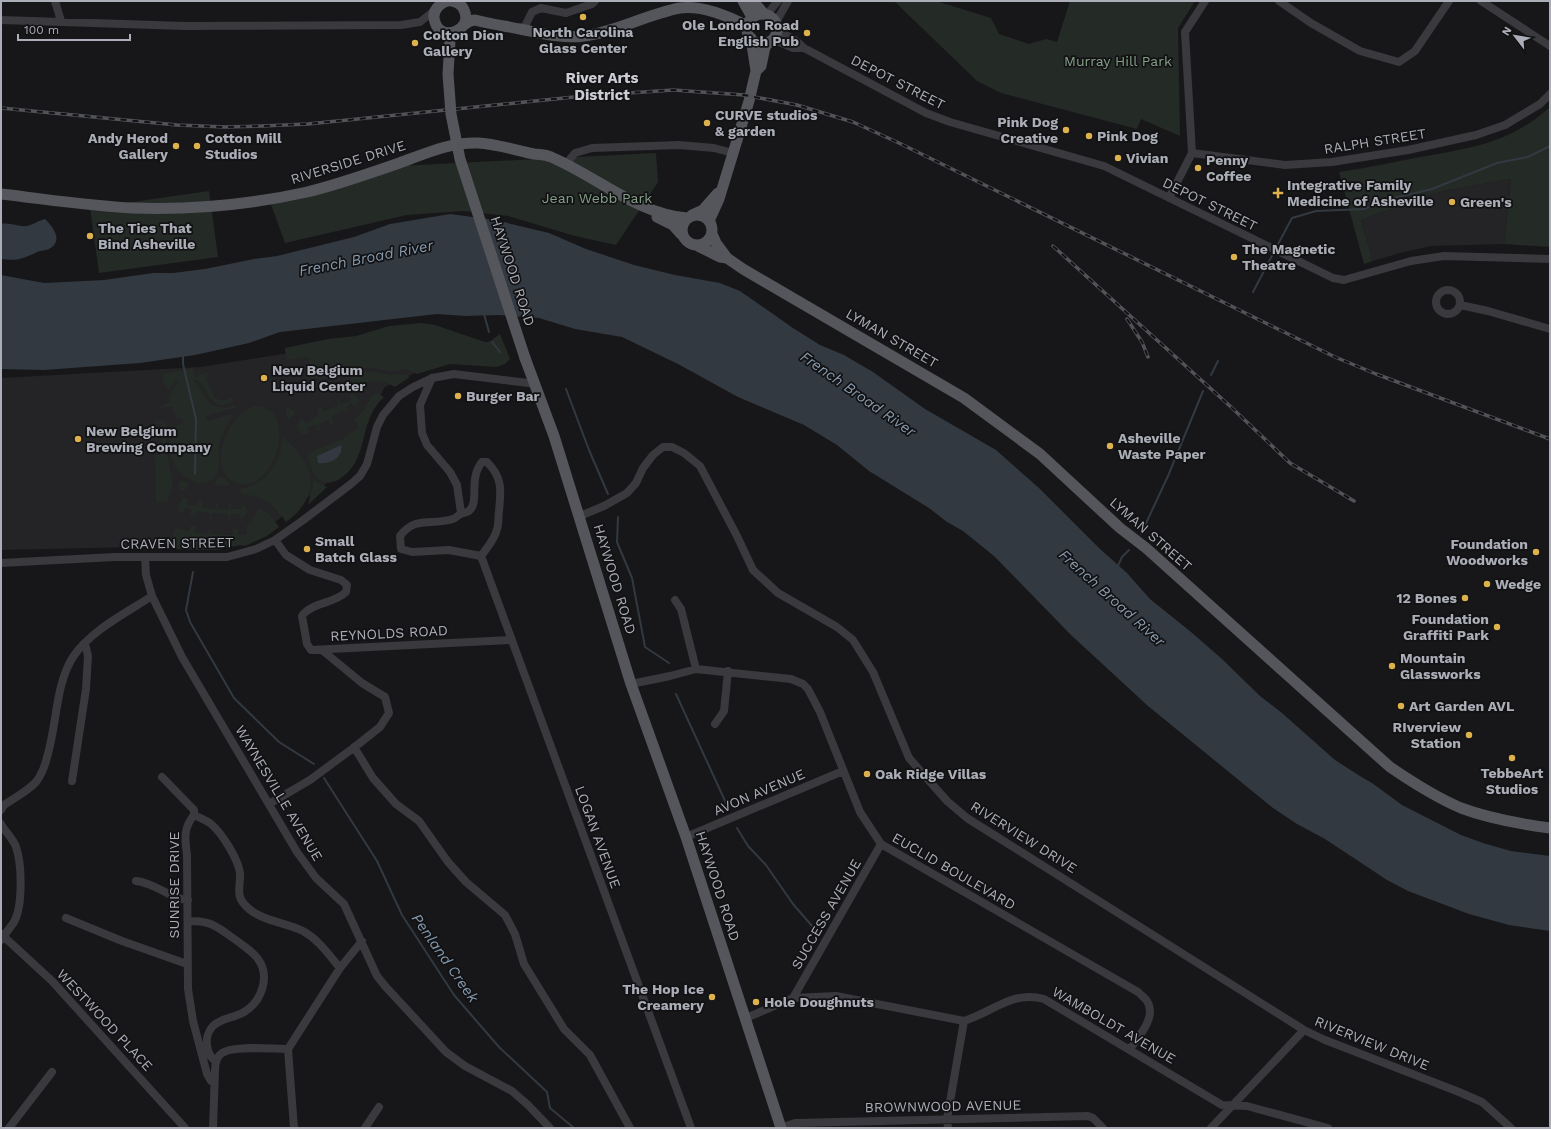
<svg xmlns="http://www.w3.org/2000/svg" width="1551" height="1129" font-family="'Work Sans',sans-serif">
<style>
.built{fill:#242326}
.green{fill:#242a25;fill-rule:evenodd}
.water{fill:#323941}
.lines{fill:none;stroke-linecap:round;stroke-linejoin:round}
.stream{stroke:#323941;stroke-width:2}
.minor{stroke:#39393e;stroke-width:8}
.major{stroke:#55565c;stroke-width:11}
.rail-casing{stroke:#525358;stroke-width:3.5}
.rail{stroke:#121214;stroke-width:2;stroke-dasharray:6;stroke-linecap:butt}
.major-bridge{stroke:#55565c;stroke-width:11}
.poi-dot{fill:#ddb24c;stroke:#121214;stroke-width:1.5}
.labels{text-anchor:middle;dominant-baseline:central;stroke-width:3.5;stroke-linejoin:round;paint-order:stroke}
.poi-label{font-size:14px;font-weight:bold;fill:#abaeb7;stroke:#121214;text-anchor:start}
.park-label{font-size:14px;fill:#84a087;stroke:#121214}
.street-label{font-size:14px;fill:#abaeb7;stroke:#121214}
.neighbourhood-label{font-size:15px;font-weight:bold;fill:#cccdd4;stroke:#121214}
.water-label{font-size:15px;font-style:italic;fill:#869aae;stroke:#121214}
</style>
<rect width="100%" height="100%" fill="#171719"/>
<path class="built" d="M1511,179L1504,244L1431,246L1400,253L1373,261L1361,220L1443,191Z
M371,340L440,361L385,387L364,423L350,466L259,534L180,546L1,550V378L200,367Z"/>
<path class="green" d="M894,1H936L991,18L999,34L1029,44L1046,39L1057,42L1070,1H1195L1178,28L1180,136L1141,119L1137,129L1001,93L977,81Z
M1550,107V247L1504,244L1511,179L1443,191L1361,220L1373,261L1364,264L1339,172C1366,168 1393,162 1420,157C1471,148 1510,143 1550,107Z
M656,153L658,182L616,245L575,236L508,216L463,211L407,215L285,243L269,199L398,166Z
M209,191L218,257L99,273L90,208Z
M421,323L435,325L485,342H489L500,334L510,359L505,364L496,367L450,364L417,374L406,369L391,372L373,368H362L335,378H312L308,357L286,360L285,348L328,339L356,336L389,326Z
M193,368L195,378L200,374L211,371L206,379C210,384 209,390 214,394L213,396C219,401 225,401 231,397L234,401C210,417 208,385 195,379L194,381C201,385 201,391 205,397C212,408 224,410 234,405L237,407L206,416L207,421L231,414L235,415C226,424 221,435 219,448C217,460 224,478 207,482C178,490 151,434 183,423V420L175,418V411H173V407L158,408L168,403L173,389L179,382L176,380L170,389C163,387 163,379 162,374Z
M370,371L393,375L406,374L410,377L395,387C379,377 365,383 349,386L346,380C354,375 360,372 370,371Z
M353,394L358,397L359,402L355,407L351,403L346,407L349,412L348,413L344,409L332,417L334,423L330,425L327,420L319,424L320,430H318L316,425L308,428L309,433L304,435L300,432L297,426L300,419H303L306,423L319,414L317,408L321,406L324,411L339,405L337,400L338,398H339L341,404L351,401L349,395Z
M374,394H379L384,397C360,419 368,451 349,471C340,481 325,489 315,476C312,473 312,468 310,464C309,460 306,458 308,453L342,439L359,427L354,420L365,409L370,398ZM341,445L318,462L317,456Z
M255,406C300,406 276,491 240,484C204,477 224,415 255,406Z
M289,406L295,413L288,420C285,416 284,410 289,406Z
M155,419L162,420L167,425L166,448L172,479V489L167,502L156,503L155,455L162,454L161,424H155Z
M283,437C286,439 287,441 290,444C319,469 317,500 286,522C273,504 265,497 242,494L241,488C261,486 274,471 280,453C281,448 281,442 283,437Z
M221,475L229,483L230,485H215L216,481Z
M314,480L327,487L308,505Z
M182,481L189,483L187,489L181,491L178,488L179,482Z
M183,498H188L187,504L196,506L199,500L203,502L202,507L215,509L216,503L218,504V509H228L229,504H231V509H241V504L246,507L247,513L241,520L240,514H231L230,520H229L227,514L212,513L211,519H210L209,513L197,511L195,517L190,515L191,510L185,508L183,514L179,511L178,505Z
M258,509C268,509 274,520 279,527L267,536L245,546L241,545L215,550L173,549C170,541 174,529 178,522L177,528L189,531L191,525L196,527L195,532L208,534L209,528L211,529V534L233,535V529H238L239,535L247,534L246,527L252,521Z"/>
<path class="water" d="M450,214L495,220L549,233L586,249L634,265L675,275L720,283L740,291L793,328L820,345L844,355L873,372L925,409L996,450L1039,488L1099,548L1127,573L1150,599L1191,632L1222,659L1260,696L1282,713L1335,760L1360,776L1372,783L1402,805L1461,835L1483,843L1511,851L1550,856V931L1509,925L1469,914L1408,891L1387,880L1325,839L1297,824L1273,808L1148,706L1071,635L994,556L963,531L947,522L929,508L869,471L837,445L804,425L738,397L678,364L622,337L575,329L539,318L499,315L465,316L437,314L280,332L249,343L195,355L140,363L44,370L1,369V275L44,283L104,280L153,273H173L205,269L254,259L277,256L354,237L390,224Z
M45,219C53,227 64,241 49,249C45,251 41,250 37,252C23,259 17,261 1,259V224C11,222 17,227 27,226C32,225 38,221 45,219Z
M341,445C344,458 329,465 318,463L317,456Z"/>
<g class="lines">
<path class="stream" d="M1276,248L1292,218L1316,211L1364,209L1381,201L1432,189L1497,163L1528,157L1550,146
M1253,292L1274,252
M484,314L489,332
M492,342L500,352
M183,355V364L196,419L195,474
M1211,375L1218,361
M566,389L589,450L608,494
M618,517L617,542L632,578L645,647L669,663
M1141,534L1168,476L1203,391
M1117,568L1122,557L1129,550
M193,572L186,610L190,622L234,698L279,742L314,764
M676,694L726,803
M324,778L377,861L402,915L454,995L499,1047L547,1092L550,1108L574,1128
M737,828L748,846L766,865L793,904L813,927"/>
<path class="minor" d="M55,1L61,21
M1279,1L1311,23L1360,51L1399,62L1415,51L1449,1
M1481,1L1550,46
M767,14L778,1
M1,20L184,26L401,25L420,22L435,10
M776,22L788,1
M523,30L532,12L541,8L566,13L592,4L595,1
M777,30L795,40L804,48L926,113L950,122L1104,166L1333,278L1344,280L1411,261L1444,256L1550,259
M773,39L793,48H804
M1192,153L1285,165L1332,162L1408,150L1476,135L1505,125L1540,104L1550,94
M566,164L575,153L592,148L679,145L714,148L733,153
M1169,198L1192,153L1185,32L1205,1
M1436 302a12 12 0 1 1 24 0a12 12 0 1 1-24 0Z
M1460,305L1488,311L1550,329
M432,378L420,405L422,433L427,445L450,472L457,485L461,513
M482,462H487C503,478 501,491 499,511C498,517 499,524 497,529C495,539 487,548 481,556L449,550L412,552L401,549L400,536C416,515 431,526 453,519C456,518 458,515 461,514C464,512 466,513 469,511C480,502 468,479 482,462Z
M580,516L604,506L627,493L636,483L643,468L653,455L663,447H672L684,453L700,466L737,536L753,570L778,593L837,627L853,640L873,672L909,758L947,801L967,818L1304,1030L1325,1040L1459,1092L1482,1102L1511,1128
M275,540L286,555L310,570L341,580L347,585L346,592C334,604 312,602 302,616L307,644L311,650L512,640
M481,556L691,1128
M145,557L146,575L152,596L182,657L297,852L316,878L344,904L377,976L385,986L446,1052L465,1066L512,1091L528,1105L550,1128
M1,563L114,557H227L256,549L275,540L302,521L351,484L360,476L367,464L377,427L383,415L399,396L413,387L432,378L454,374L536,384
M675,600L681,609L696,669
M631,684L670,676L696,669L791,679L803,684L808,689L820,712L860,812L881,844L1138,992C1141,995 1145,998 1147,1001C1157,1017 1139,1036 1130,1049
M715,724L724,711L728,671
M354,747L373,778L396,804L419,821L448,862L466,882L505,915L515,934L524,964L564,1029L590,1055L630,1128
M162,777L194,810V815
M72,781L86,689L88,656L86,647L84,644
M269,804L310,780L356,746L380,727L389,713L385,697L362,683L322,650
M1,810L4,805C14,798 28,791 36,782C42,774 45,766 47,757C57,726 55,685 73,657C90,631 126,613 152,596
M1,824C5,832 13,838 16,847C22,864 23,906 14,922C10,928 5,934 1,940
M686,837L843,771
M136,881C157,883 171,900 188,900
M66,918L122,941L187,964
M188,921C214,920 219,929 240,943C246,948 253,952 258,959C271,977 261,1002 244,1012C234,1018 221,1018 213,1026C208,1031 206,1039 207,1046C208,1052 210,1058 216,1061
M1,934L52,981L185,1128
M793,998L881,844
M746,1018L793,998L836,996L964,1021C993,1012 1012,990 1044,999L1222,1105L1247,1106L1328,1128
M288,1049L340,968L362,941
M288,1049L294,1128
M214,1081H211L207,1074L193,1021L188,989L187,855C185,840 183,828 194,815C200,818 206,820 211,824C222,833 238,859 240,873C241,885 235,895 245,905C259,921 285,922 303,931C319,940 329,955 340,968
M9,1128L52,1072
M213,1128L215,1070C215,1064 216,1057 222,1053C233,1045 273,1049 288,1049
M365,1128L379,1107
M780,1128L795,1123L1088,1116L1093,1118L1103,1128
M948,1128L947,1119L964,1021
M1211,1128L1304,1030"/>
<path class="major" d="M448,1C439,3 431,12 435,22C441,43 474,30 464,10C462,5 458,2 452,1
M743,1L752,17
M753,1L764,14
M747 29a15 15 0 1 1 30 0a15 15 0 1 1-30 0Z
M464,25L470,21L475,20C490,24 505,26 520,29C541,33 562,39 584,36C617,32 647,14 680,8C703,5 728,16 747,26
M751,38L756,71
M1,194C45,199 89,206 133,208C191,210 249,205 307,192C340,184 373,172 405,161C429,152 452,142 478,143C497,144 515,150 534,154C540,155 545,154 551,157C596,176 637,214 687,218
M682 230a15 15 0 1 1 30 0a15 15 0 1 1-30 0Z
M692,215L703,210L718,193
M657,217L673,225L681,234
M709,221L719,199L749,101L756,71L761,66L765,47L769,42
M712,234L716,243L727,258
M698,246L720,257L727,258L743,269L964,398L1040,454L1120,528L1146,548L1390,767C1412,782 1435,797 1461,808C1490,819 1520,824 1550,828
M525,358L554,436L631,684L686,837L781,1128"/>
<g class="rail-casing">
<path id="rail" d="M1,108L177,125L225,127L262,126L308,124L584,96L673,90L744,95L797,105L853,122L899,143L1335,357L1376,374L1550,439
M1053,246L1231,407L1290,463L1354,501
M1127,319L1142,342L1148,357"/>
</g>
<use href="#rail" class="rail"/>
<path class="major-bridge" d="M450,41L448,74L451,114L460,159L525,358"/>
</g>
<g class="poi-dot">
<circle cx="583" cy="17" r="4"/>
<circle cx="807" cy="33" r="4"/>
<circle cx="415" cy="43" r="4"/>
<circle cx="707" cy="123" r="4"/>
<circle cx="1066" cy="130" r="4"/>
<circle cx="1089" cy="136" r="4"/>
<circle cx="176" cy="146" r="4"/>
<circle cx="197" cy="146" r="4"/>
<circle cx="1118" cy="158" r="4"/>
<circle cx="1198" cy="168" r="4"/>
<path d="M1276 187h4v4h4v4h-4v4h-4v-4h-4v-4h4z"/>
<circle cx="1452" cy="202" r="4"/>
<circle cx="90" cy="236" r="4"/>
<circle cx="1234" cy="257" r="4"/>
<circle cx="264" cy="378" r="4"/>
<circle cx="458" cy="396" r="4"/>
<circle cx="78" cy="439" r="4"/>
<circle cx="1110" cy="446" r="4"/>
<circle cx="307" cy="549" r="4"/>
<circle cx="1536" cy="552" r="4"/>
<circle cx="1487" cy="584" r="4"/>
<circle cx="1465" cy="598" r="4"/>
<circle cx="1497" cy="627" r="4"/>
<circle cx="1392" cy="666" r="4"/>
<circle cx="1401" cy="706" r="4"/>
<circle cx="1469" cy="735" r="4"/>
<circle cx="1512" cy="758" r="4"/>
<circle cx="867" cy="774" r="4"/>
<circle cx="712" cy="997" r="4"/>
<circle cx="756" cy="1002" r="4"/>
</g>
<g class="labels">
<g class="poi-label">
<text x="799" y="25" text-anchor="end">Ole London Road<tspan x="799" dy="16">English Pub</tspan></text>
<text x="583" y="32" text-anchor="middle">North Carolina<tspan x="583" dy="16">Glass Center</tspan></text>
<text x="423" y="35">Colton Dion<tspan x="423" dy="16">Gallery</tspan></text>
<text x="715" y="115">CURVE studios<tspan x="715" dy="16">&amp; garden</tspan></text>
<text x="1058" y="122" text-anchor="end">Pink Dog<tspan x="1058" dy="16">Creative</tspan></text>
<text x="1097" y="136">Pink Dog</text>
<text x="168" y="138" text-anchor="end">Andy Herod<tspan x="168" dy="16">Gallery</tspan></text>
<text x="205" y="138">Cotton Mill<tspan x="205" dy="16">Studios</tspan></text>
<text x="1126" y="158">Vivian</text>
<text x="1206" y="160">Penny<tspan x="1206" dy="16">Coffee</tspan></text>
<text x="1287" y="185">Integrative Family<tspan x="1287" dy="16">Medicine of Asheville</tspan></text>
<text x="1460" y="202">Green's</text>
<text x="98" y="228">The Ties That<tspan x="98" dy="16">Bind Asheville</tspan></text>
<text x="1242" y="249">The Magnetic<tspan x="1242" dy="16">Theatre</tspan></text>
<text x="272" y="370">New Belgium<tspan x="272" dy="16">Liquid Center</tspan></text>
<text x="466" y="396">Burger Bar</text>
<text x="86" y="431">New Belgium<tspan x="86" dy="16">Brewing Company</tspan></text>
<text x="1118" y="438">Asheville<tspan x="1118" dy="16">Waste Paper</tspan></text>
<text x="315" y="541">Small<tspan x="315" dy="16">Batch Glass</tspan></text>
<text x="1528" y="544" text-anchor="end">Foundation<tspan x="1528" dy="16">Woodworks</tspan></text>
<text x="1495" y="584">Wedge</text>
<text x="1457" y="598" text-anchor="end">12 Bones</text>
<text x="1489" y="619" text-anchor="end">Foundation<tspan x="1489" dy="16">Graffiti Park</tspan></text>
<text x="1400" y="658">Mountain<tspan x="1400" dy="16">Glassworks</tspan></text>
<text x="1409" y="706">Art Garden AVL</text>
<text x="1461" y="727" text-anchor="end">RIverview<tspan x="1461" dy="16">Station</tspan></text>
<text x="1512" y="773" text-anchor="middle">TebbeArt<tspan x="1512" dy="16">Studios</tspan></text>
<text x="875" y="774">Oak Ridge Villas</text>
<text x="704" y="989" text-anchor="end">The Hop Ice<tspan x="704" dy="16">Creamery</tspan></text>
<text x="764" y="1002">Hole Doughnuts</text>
</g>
<g class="park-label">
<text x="1118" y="61">Murray Hill Park</text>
<text x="597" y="198">Jean Webb Park</text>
</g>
<g class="street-label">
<text transform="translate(898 82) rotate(27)">DEPOT STREET</text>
<text transform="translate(1375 141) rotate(-9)">RALPH STREET</text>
<text transform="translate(348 162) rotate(-17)">RIVERSIDE DRIVE</text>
<text transform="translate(1210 204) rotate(26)">DEPOT STREET</text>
<text transform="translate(513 271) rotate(72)">HAYWOOD ROAD</text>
<text transform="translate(892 338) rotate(30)">LYMAN STREET</text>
<text transform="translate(1151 534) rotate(41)">LYMAN STREET</text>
<text transform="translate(177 543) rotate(-1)">CRAVEN STREET</text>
<text transform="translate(615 579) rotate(73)">HAYWOOD ROAD</text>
<text transform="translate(389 633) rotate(-3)">REYNOLDS ROAD</text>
<text transform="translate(759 792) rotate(-23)">AVON AVENUE</text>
<text transform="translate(279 793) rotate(59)">WAYNESVILLE AVENUE</text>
<text transform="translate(598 837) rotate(70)">LOGAN AVENUE</text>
<text transform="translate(1024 837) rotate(32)">RIVERVIEW DRIVE</text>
<text transform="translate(954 871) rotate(30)">EUCLID BOULEVARD</text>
<text transform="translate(174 885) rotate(-90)">SUNRISE DRIVE</text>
<text transform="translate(718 886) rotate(72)">HAYWOOD ROAD</text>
<text transform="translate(826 914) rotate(-60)">SUCCESS AVENUE</text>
<text transform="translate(105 1020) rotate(47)">WESTWOOD PLACE</text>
<text transform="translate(1114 1025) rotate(30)">WAMBOLDT AVENUE</text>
<text transform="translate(1372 1043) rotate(22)">RIVERVIEW DRIVE</text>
<text transform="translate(943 1106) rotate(-1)">BROWNWOOD AVENUE</text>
</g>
<g class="neighbourhood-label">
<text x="602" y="78">River Arts<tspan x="602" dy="17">District</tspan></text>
</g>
<g class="water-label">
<text transform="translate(366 258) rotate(-11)">French Broad River</text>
<text transform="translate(858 394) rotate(35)">French Broad River</text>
<text transform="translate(1112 598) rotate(42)">French Broad River</text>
<text transform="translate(445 958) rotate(55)">Penland Creek</text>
</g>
</g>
<rect width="1551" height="1129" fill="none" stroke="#abaeb7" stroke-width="4"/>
<g transform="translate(1515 36) rotate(301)" stroke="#121214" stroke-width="3" paint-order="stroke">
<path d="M0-3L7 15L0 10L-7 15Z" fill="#abaeb7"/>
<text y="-6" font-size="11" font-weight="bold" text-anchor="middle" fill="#abaeb7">N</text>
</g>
<path d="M18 34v6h112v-6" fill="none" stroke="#abaeb7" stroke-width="2"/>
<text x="24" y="34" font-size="12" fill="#abaeb7" stroke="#121214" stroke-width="3" paint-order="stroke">100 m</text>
</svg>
